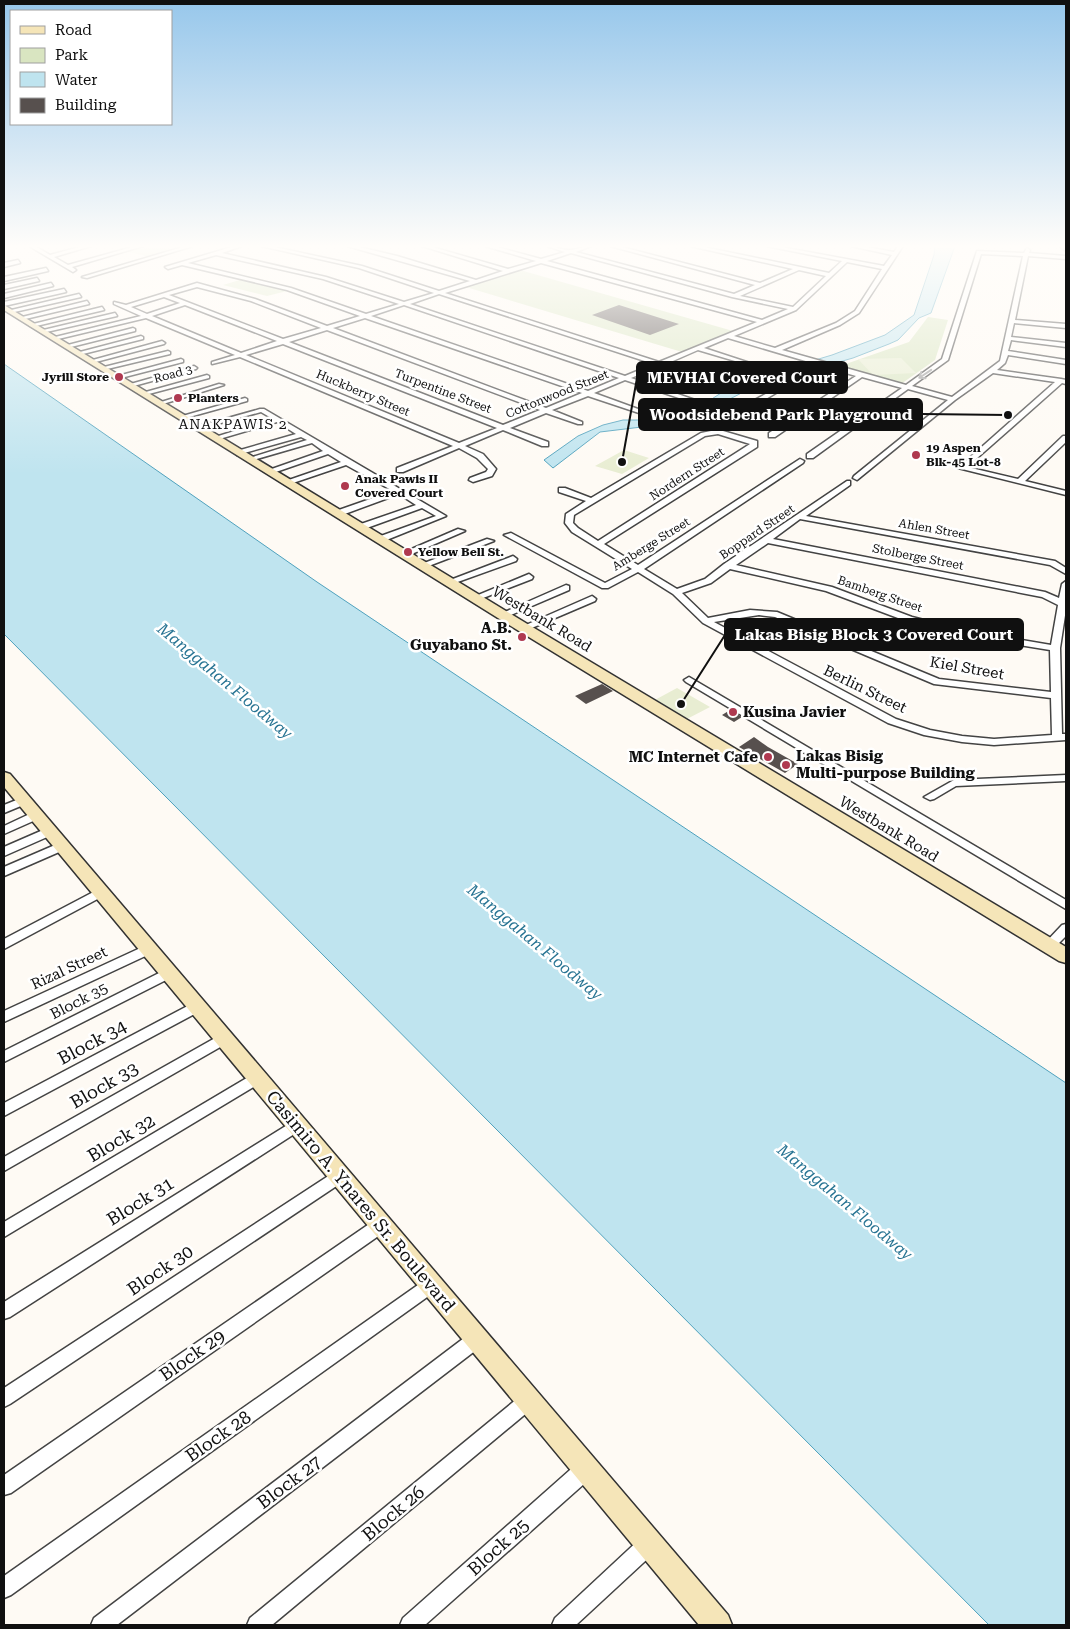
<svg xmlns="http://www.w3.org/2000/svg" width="1070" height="1629" font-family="'Roboto Serif',serif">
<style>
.green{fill:#d9e5c1}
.pitch{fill:#e8edd2}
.water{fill:#bfe4ef;stroke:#4fa1bd}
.building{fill:#57504e}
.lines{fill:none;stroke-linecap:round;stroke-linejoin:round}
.street-casing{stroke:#434343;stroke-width:3}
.secondary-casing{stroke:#323232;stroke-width:3}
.street{fill:#fff;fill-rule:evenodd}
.secondary{fill:#f5e5b8;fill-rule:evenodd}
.oneway{stroke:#9f9f9f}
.poi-dot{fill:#af3950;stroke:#fff;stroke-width:2}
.labels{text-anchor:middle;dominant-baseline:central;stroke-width:5;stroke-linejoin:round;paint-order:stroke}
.far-street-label{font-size:12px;fill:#101010;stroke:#fff}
.far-poi-label{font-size:12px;font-weight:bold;fill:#101010;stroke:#fff;text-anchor:start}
.far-neighbourhood-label{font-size:14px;letter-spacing:1px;fill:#101010;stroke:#fff}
.street-label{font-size:15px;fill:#101010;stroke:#fff}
.poi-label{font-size:15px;font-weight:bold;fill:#101010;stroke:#fff;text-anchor:end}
.water-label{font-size:16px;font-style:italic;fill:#287493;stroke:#fff}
.near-street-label{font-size:18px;fill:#101010;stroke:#fff}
.leader{fill:none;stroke:#101010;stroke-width:2}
.callout-dot{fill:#101010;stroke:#fff;stroke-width:2}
.callout{fill:#101010;stroke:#101010;stroke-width:2}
.callout-label{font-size:16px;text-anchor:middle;font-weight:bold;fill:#fff}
</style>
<rect width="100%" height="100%" fill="#fefaf4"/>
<path class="green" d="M143,246H158L174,250L150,257L125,251Z
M520,270L733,331L682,352L466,287Z
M243,279L287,291L267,296L223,285Z
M928,317L948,320L935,360L901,384L841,369L840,366L909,342Z"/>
<path class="pitch" d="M901,358L916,373L873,375L858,359Z
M624,450L649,458L622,474L595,466Z
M677,688L710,707L685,720L653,701Z"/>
<path class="water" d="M935,246H955L931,313L919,318L898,340L889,344L853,358L755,386L726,401L700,420L600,432L553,468L544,460L578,436L603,425L623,420H674L690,413L735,384L832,355L885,335L914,315L934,255Z
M4,364L317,582L1066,1083V1625H989L4,634Z"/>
<path class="building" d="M619,305L679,324L650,335L592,315Z
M602,684L613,691L586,704L575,696Z
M730,710L742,717L734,722L722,715Z
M754,737L768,747L798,764L785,773L739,747Z"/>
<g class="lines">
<g class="street-casing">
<path id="street" d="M29,246H35L50,255L83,246H91L54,257L68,265L136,246H143L72,267L76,270L73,272Z
M186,246H193L87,278L82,277Z
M235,246H242L222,253L326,277L404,302L434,293L359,268L261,246H270L362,266L439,291L470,281L347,246H355L397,256L476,280L503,271L422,246H429L508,269L536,261L485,246H493L541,259L565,252L547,246C555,246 563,251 571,250C578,249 584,246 591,246L576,252L734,294L755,285L610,246H618L760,283L793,269L690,246H699L829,273L842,261L766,246H776L884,266L892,255L851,246H861L894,252L898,246H903L859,313L840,325L782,350L906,385L942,359L977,251L1024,253L1027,248L1030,250L1029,253L1066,256V259L1028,256L1015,320L1066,324V328L1014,323L1011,337L1066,343V347L1011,340L1008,351L1066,360V364L1008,355L1005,363L997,370L1061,379L1066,380V384L1062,383L967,467L1018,479L1063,436H1066V442L1025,481L1066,491V495L958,468L1055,382L993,373L955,400L857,480L853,478L854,476L948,400L908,389L813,458H807V454L902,388L862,377L775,437H769V433L856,376L728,338L704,348L762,367V369L698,350L666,364L724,383V385L660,366L631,378L695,400V402H691L625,380L594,393L649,413V415H645L588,396L552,410L582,422V424H578L546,413L510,428L548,442V446H542L503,430L465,446L483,454L496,469L492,476L473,482L469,480L470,478L486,472L488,469L477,458L459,448L403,472H397V468L453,446L240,357L212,364V362L235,355L146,318L54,340L51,338L141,316L114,304V302L126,305L197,283L255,299L327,326L360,316L287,290L182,265L168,269L165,267ZM571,253L732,297L788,309L762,320L547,261ZM981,254L1023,256L1000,361L952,397L912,386L948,360ZM216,255L323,279L399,304L366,314L291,288L188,263ZM847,262L882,269L855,311L836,323L775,348L734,336L796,310ZM541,263L757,322L659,362L445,293ZM799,270L826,276L793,307L740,296ZM197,287L251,301L321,328L283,339L169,295ZM439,294L654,364L625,376L410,304ZM164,297L180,303L147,314L131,307ZM185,305L277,341L241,353L152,316ZM404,305L619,378L588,391L371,316ZM365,318L582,393L546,408L333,328ZM327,330L540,410L503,425L289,342ZM283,344L497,428L459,443L246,355Z
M1059,246H1064L1066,251Z
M18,260L20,263L4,267V263Z
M46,268L48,271L4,281V277Z
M37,278L39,281L4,289V285Z
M51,283L53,286L4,298V294Z
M64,289L66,292L4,306V302Z
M79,294L81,297L10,313L7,311Z
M87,301L89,304L21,320L18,318Z
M102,307L104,310L32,327L29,325Z
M115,313L117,316L42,333L39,331Z
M133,328L135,329V331L67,348L64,346Z
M141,336L143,337V339L79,355L76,353Z
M162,341L165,343L164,344L92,363L89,361Z
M168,351L170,352V354L103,370L100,368Z
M181,359L183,360V362L117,379L114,377Z
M194,366L197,368L196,369L130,387L127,385Z
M207,375L209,376V378L145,395L142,393Z
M786,383L791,384L754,406L723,431L757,441V447L604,544L638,565L800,459L804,461L803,463L644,569L677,589L705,579L724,564L847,481H850V485L806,516L1055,561L1066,568V574L1050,565L800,519L773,539L1045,592L1059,598L1062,584L1066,581V609L1060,648L1062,734H1066V740L994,745L962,742L924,735L888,723L703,623L673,594L638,572L608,588H602L504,535L511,533L605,583L632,569L572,532L565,523L566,514L586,501L559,492V488H565L591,498L701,433L716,430L749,403ZM718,434L750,444L598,541L578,528L573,523L574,515L705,436ZM768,543L1042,597L1058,605L1051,645L968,631L912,617L832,587L736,565ZM730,569L826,591L906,621L965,636L1050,650L1051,692L939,679L777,612L750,610L708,618L682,593L711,583ZM759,615L775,617L934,684L1051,698L1052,735L994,739L962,736L930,730L896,719L714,622Z
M219,384L224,385L163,404L158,403Z
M245,398L247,399V401L182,419L179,417Z
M260,409H264L446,516L384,541H378V537L436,516L422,508L364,529H358V525L416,505L399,494L342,515H336V511L393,491L346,465L290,484L283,482L341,462L328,454L273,473L266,471L323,451L312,443L250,461L246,459L307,440L301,437L237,455V451L296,434L277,422L216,440L212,438L273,419L261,412L199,429L196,427Z
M458,529L465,531L407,556L404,557L400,554Z
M487,539L494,541L426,567H420L419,565Z
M513,556L517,559L516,561L452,584L449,585L445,582Z
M529,574L533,577L532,579L478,600H472L471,598Z
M566,585L569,586V590L506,617H500L498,615Z
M592,596L596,599L595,601L527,630L524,631L519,628Z
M689,677L1066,900V909L686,682L684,680Z
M1066,775V781L956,786L934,799L930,800L924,797L954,780Z
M24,797L30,801L28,803L4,813V805Z
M36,811L40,812L42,815L40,818L4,834V826Z
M50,827L56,831L54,834L4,856V847Z
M62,842L68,846L66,849L4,876V867Z
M101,888L105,889L107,892L105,895L4,949V939Z
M1066,924V936L1053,949H1045L1043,946L1045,943L1062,925Z
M149,944L154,946L155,949L154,952L4,1022V1011Z
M169,968L174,970L175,973L174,976L4,1062V1051Z
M197,1001L202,1002L204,1006L202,1010L4,1116V1103Z
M224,1033L229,1034L231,1038L229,1042L4,1171V1157Z
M257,1072L262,1074L264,1078L262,1082L4,1237V1222Z
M297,1119L302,1121L304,1125L302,1129L10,1317L4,1319V1302Z
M339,1169L344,1171L347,1176L344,1181L10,1404L4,1407V1388Z
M381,1218L387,1220L389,1225L387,1230L11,1493L4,1495V1475L375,1220Z
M431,1277L437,1280L439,1285L437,1290L11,1595L4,1598V1576L425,1280Z
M478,1330L484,1332L487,1338L484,1344L117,1625H91L94,1618L472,1332Z
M529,1391L535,1394L538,1400L535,1406L272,1625H247L250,1618L523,1394Z
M586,1460L593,1462L595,1469L593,1476L425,1625H400L403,1618L579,1462Z
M649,1534L656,1537L659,1544L656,1551L576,1625H552L555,1618L642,1537Z"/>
</g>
<g class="secondary-casing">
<path id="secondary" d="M4,305L529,625L1066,947V963L1059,961L519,631L4,310Z
M4,772L10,774L728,1615L732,1625H699L4,787Z"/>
</g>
<use href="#street" class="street"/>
<use href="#secondary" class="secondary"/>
</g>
<defs><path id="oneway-shaft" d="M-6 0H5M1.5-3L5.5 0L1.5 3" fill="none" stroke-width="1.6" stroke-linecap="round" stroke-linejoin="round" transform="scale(1.25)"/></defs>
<use class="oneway" href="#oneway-shaft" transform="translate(925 374) rotate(146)"/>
<linearGradient id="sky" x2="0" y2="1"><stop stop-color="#97c7eb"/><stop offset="0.52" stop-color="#fffdfa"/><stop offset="1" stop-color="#fffdfa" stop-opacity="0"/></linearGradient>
<rect width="1070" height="474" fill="url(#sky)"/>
<g class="poi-dot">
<circle cx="119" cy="377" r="5"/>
<circle cx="178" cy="398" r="5"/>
<circle cx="916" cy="455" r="5"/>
<circle cx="345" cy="486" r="5"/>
<circle cx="408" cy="552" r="5"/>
<circle cx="522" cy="637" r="5"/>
<circle cx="733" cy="712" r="5"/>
<circle cx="768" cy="757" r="5"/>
<circle cx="786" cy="765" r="5"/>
</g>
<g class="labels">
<g class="far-street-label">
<text transform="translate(173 374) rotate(-15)">Road 3</text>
<text transform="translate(443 391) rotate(21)">Turpentine Street</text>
<text transform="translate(363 393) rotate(23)">Huckberry Street</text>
<text transform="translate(557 394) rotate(-22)">Cottonwood Street</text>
<text transform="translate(687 474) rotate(-33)">Nordern Street</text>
<text transform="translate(934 529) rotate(10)">Ahlen Street</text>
<text transform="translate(757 532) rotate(-34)">Boppard Street</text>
<text transform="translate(651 544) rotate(-32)">Amberge Street</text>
<text transform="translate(918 557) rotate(11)">Stolberge Street</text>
<text transform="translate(880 594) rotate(19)">Bamberg Street</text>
</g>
<g class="far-poi-label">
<text x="109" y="377" text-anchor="end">Jyrill Store</text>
<text x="188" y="398">Planters</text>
<text x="926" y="448">19 Aspen<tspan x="926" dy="14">Blk-45 Lot-8</tspan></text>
<text x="355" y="479">Anak Pawis II<tspan x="355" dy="14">Covered Court</tspan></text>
<text x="418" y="552">Yellow Bell St.</text>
</g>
<g class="far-neighbourhood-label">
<text x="233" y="424">ANAKPAWIS 2</text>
</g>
<g class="street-label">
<text transform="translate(542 619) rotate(31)">Westbank Road</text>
<text transform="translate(967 668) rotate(10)">Kiel Street</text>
<text transform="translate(865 689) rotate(26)">Berlin Street</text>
<text transform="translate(889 829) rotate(31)">Westbank Road</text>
<text transform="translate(69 968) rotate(-25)">Rizal Street</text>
<text transform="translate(79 1001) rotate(-27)">Block 35</text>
</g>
<g class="poi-label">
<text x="512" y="628">A.B.<tspan x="512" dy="17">Guyabano St.</tspan></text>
<text x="743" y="712" text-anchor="start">Kusina Javier</text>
<text x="796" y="756" text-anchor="start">Lakas Bisig<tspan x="796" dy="17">Multi-purpose Building</tspan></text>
<text x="758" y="757">MC Internet Cafe</text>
</g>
<g class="water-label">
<text transform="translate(225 681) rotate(40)">Manggahan Floodway</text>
<text transform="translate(535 942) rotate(40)">Manggahan Floodway</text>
<text transform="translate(845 1202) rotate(40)">Manggahan Floodway</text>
</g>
<g class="near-street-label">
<text transform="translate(92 1042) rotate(-28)">Block 34</text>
<text transform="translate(104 1085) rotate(-30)">Block 33</text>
<text transform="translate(121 1138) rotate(-31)">Block 32</text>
<text transform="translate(140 1201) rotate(-32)">Block 31</text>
<text transform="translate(361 1201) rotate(50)">Casimiro A. Ynares Sr. Boulevard</text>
<text transform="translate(160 1270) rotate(-34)">Block 30</text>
<text transform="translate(192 1355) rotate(-35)">Block 29</text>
<text transform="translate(218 1436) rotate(-35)">Block 28</text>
<text transform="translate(289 1482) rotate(-37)">Block 27</text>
<text transform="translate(393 1513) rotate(-40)">Block 26</text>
<text transform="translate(498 1547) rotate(-42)">Block 25</text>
</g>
</g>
<path class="leader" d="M622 462L637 378M1008 415L922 414M681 704L725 635"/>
<g class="callout-dot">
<circle cx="622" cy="462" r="5"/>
<circle cx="1008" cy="415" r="5"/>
<circle cx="681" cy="704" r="5"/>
</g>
<g class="callout">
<rect x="637" y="362" width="210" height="31" rx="5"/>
<rect x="639" y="399" width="283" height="31" rx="5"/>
<rect x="725" y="619" width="298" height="31" rx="5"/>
</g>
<g class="callout-label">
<text x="742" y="383">MEVHAI Covered Court</text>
<text x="781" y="420">Woodsidebend Park Playground</text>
<text x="874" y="640">Lakas Bisig Block 3 Covered Court</text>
</g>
<rect width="1070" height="1629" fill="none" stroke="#101010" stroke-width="10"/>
<rect x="10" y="10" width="162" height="115" fill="#ffffff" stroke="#9f9f9f"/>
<rect x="20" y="26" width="25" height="8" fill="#f5e5b8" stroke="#9f9f9f"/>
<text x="55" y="35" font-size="15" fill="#101010">Road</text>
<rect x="20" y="48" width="25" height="15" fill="#d9e5c1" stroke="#9f9f9f"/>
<text x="55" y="60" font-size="15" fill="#101010">Park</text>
<rect x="20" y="72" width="25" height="15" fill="#bfe4ef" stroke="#9f9f9f"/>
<text x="55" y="85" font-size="15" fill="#101010">Water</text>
<rect x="20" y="98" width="25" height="15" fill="#57504e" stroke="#9f9f9f"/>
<text x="55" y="110" font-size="15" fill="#101010">Building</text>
</svg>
